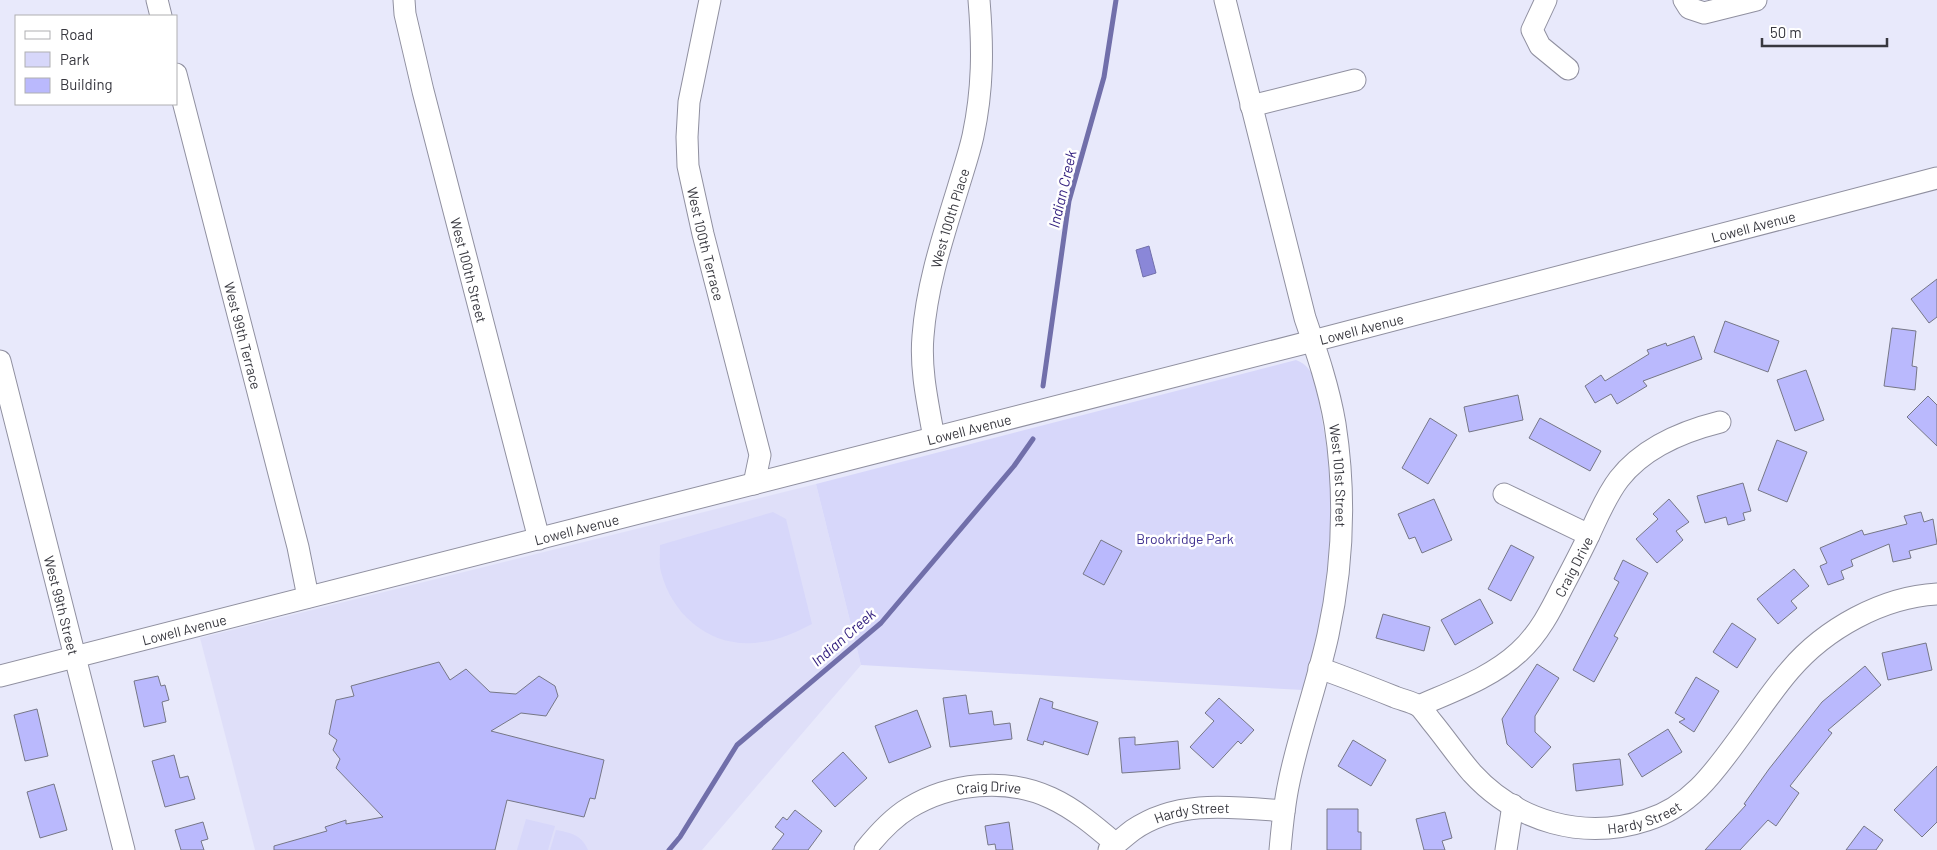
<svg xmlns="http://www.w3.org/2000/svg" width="1937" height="850" font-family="Barlow,sans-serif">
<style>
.built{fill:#dfdff9}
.green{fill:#d7d7fa}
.water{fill:#8a87d8;stroke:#716faa}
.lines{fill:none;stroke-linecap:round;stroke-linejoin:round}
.stream{stroke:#716faa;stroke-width:5}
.building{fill:#bab9fd;stroke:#767786}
.minor-casing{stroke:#9090a0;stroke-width:23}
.minor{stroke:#fff;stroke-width:21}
.labels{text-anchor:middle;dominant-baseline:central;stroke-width:5;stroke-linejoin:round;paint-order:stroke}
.street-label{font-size:14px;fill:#38383f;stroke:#fff}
.park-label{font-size:14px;fill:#423392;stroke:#fff}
.water-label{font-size:15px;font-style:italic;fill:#352280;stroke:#fff}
</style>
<rect width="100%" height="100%" fill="#e8e9fb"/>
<path class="built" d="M816,484L861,665L702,850H255L200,638Z"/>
<path class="green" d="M1296,360C1318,368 1318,395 1321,415C1324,431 1327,448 1329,464C1331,475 1330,487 1330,498C1333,564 1322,627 1303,690L861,665L816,484Z
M773,512L786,519L812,624C796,632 780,640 762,642C714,650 673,618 661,572C659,564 660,554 660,545Z
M526,819L555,826L548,850H517Z
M556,830C571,833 581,834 588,850H550Z"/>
<path class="water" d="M1149,246L1156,273L1143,277L1136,250Z"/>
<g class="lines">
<path class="stream" d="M1043,386L1069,201L1104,77L1116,0
M669,850L680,837L737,745L881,623L1014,466L1033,439"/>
</g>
<path class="building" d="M1937,279V317L1929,323L1911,299Z
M1725,321L1779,341L1768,372L1714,352Z
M1892,328L1916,331L1912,366L1917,367L1915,390L1884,386Z
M1694,336L1702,359L1643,381L1647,386L1617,404L1611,394L1595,403L1585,386L1601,375L1605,381L1649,354L1647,350L1666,343L1667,346Z
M1806,370L1824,420L1795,431L1777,380Z
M1518,395L1523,420L1469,432L1464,407Z
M1928,396L1937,405V446L1907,417Z
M1430,418L1457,435L1428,484L1402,468Z
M1540,418L1601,451L1590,471L1529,438Z
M1777,440L1807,452L1787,502L1758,490Z
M1743,483L1751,511L1743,513L1745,520L1728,525L1726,517L1705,523L1697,496Z
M1434,499L1452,540L1422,553L1415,537L1409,539L1398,514Z
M1669,499L1689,522L1676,531L1683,540L1657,563L1636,539L1658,519L1653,514Z
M1921,512L1924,522L1933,519L1937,544L1909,551L1911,558L1893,562L1889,544L1851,560L1853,566L1841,571L1844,579L1828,585L1820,566L1827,563L1820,548L1862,530L1864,535L1907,524L1904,516Z
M1101,540L1122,551L1104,585L1083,574Z
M1511,545L1534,557L1511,601L1488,589Z
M1623,560L1648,573L1614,636L1618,638L1594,682L1573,670L1619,582L1614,579Z
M1794,569L1809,586L1791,601L1797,608L1778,624L1757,599Z
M1480,599L1493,623L1455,645L1441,620Z
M1383,614L1430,627L1424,651L1376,638Z
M1732,623L1756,639L1737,668L1713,652Z
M1926,643L1932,670L1888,680L1882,653Z
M439,662L450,680L466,669L490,692L516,694L539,676L555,686L558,696L546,716L521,713L491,731L604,760L595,799L590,798L584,817L507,800L495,850H274V846L327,831L325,827L346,820V824L383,817L336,768L340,759L333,750L337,740L329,734L336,700L354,696L351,686Z
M1537,664L1559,678L1535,716V732L1551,747L1532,768L1507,744L1502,719Z
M1865,666L1881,685L1828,730L1832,733L1790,786L1799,793L1776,826L1768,820L1740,850H1705L1746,805L1744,804L1769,769L1822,702Z
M158,676L161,686L165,685L169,700L162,702L166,722L144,727L134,681Z
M1696,677L1719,691L1694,732L1679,722L1685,719L1675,713Z
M966,695L969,714L992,711L994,725L1010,723L1012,739L950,747L943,698Z
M1040,698L1053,702L1052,708L1098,722L1088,755L1044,741L1043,745L1027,740Z
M1219,698L1254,730L1241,744L1238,741L1213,768L1190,747L1214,721L1205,713Z
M37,709L48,756L25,761L14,715Z
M917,710L931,747L889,763L875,726Z
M1668,729L1682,752L1642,777L1628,754Z
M1135,737V745L1178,741L1180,769L1122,773L1119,738Z
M1353,740L1386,760L1371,786L1338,766Z
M843,752L867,778L835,807L812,781Z
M174,755L180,778L188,776L195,799L165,807L152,761Z
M1620,759L1623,785L1576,791L1573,764Z
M1937,766V822L1922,837L1894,810Z
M54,784L67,830L40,838L27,792Z
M1327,809H1358V832H1361V850H1327Z
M795,810L822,831L808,850H772L784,834L775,827L783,817L787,820Z
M1445,812L1452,838L1442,841L1445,850H1424L1416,819Z
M203,822L208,839L201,841L204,850H181L175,830Z
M1009,822L1013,850H996L995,844L988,845L985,826Z
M1864,826L1883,840L1876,850H1846Z"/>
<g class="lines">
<g class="minor-casing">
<g id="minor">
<path d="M157,0L161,16"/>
<path id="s1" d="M404,0L405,14L423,91L539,539"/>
<path id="s2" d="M710,0L689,102L687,137L688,166L703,234L760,455L754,484"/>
<path id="s3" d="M1225,0L1305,318C1317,353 1329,388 1335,424C1346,495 1343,566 1328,635C1317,685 1299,733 1289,782C1284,805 1282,827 1280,850"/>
<path d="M1546,0L1532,30L1540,46L1568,69"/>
<path d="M1684,0L1689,8L1704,13L1756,0"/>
<path id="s4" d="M176,74L298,547L308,597"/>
<path d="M1251,106L1355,80"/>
<path id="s5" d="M0,361L124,850"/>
<path id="s6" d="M934,438C928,404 920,370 923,336C927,284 943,237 958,188C963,171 969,154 973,136C983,89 983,48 979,0"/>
<path d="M1504,494L1589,535"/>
<path id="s7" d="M1319,668C1345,677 1370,687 1395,697C1402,700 1414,702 1420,707C1424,711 1428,717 1432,722C1446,739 1458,757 1472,773C1517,822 1584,841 1647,820C1689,807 1713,774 1737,741C1755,717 1771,692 1790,670C1825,629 1882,597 1937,594"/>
<path id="s8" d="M0,676L1313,341L1937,178"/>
<path id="s9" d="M1419,706C1453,691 1491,678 1519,652C1539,634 1551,610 1563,586C1572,569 1581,552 1589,535C1598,516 1606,496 1619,479C1643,448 1684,431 1720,422"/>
<path id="s10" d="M865,850C877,835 891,819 909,808C950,783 1006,777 1051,798C1075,809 1096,827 1116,844"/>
<path id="s11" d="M1109,850C1117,843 1125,836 1133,830C1178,799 1233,807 1284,811"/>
<path d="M1506,850L1513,805"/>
</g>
</g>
<use href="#minor" class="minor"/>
</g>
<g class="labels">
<g class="street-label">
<text stroke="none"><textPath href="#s6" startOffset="224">West 100th Place</textPath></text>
<text stroke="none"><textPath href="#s8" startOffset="1810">Lowell Avenue</textPath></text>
<text stroke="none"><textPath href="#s2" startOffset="248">West 100th Terrace</textPath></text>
<text stroke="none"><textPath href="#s1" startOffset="278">West 100th Street</textPath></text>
<text stroke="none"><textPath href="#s8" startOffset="1405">Lowell Avenue</textPath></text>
<text stroke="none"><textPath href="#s4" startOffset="270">West 99th Terrace</textPath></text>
<text stroke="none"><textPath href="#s8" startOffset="1000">Lowell Avenue</textPath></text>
<text stroke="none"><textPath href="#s3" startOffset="490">West 101st Street</textPath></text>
<text stroke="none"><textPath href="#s8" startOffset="595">Lowell Avenue</textPath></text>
<text stroke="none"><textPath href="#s9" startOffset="216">Craig Drive</textPath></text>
<text stroke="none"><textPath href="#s5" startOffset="252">West 99th Street</textPath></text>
<text stroke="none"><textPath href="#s8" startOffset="190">Lowell Avenue</textPath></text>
<text stroke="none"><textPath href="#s10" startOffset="145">Craig Drive</textPath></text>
<text stroke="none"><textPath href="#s11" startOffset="94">Hardy Street</textPath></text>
<text stroke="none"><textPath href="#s7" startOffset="382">Hardy Street</textPath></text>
</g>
<g class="park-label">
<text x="1185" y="538">Brookridge Park</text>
</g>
<g class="water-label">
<text transform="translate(1062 189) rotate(-77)">Indian Creek</text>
<text transform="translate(843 637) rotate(-41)">Indian Creek</text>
</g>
</g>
<rect x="15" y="15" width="162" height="90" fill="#ffffff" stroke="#afafb2"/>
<rect x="25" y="31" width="25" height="8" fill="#ffffff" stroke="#afafb2"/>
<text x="60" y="40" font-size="15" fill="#38383f">Road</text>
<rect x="25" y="52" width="25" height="15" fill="#d7d7fa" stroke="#afafb2"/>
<text x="60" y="65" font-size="15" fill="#38383f">Park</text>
<rect x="25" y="78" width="25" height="15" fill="#bab9fd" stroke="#afafb2"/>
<text x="60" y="90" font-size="15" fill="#38383f">Building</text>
<path d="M1762 38v8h125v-8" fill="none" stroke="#38383f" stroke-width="2.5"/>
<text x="1770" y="38" font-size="15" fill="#38383f" stroke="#ffffff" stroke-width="4" paint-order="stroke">50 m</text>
</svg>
